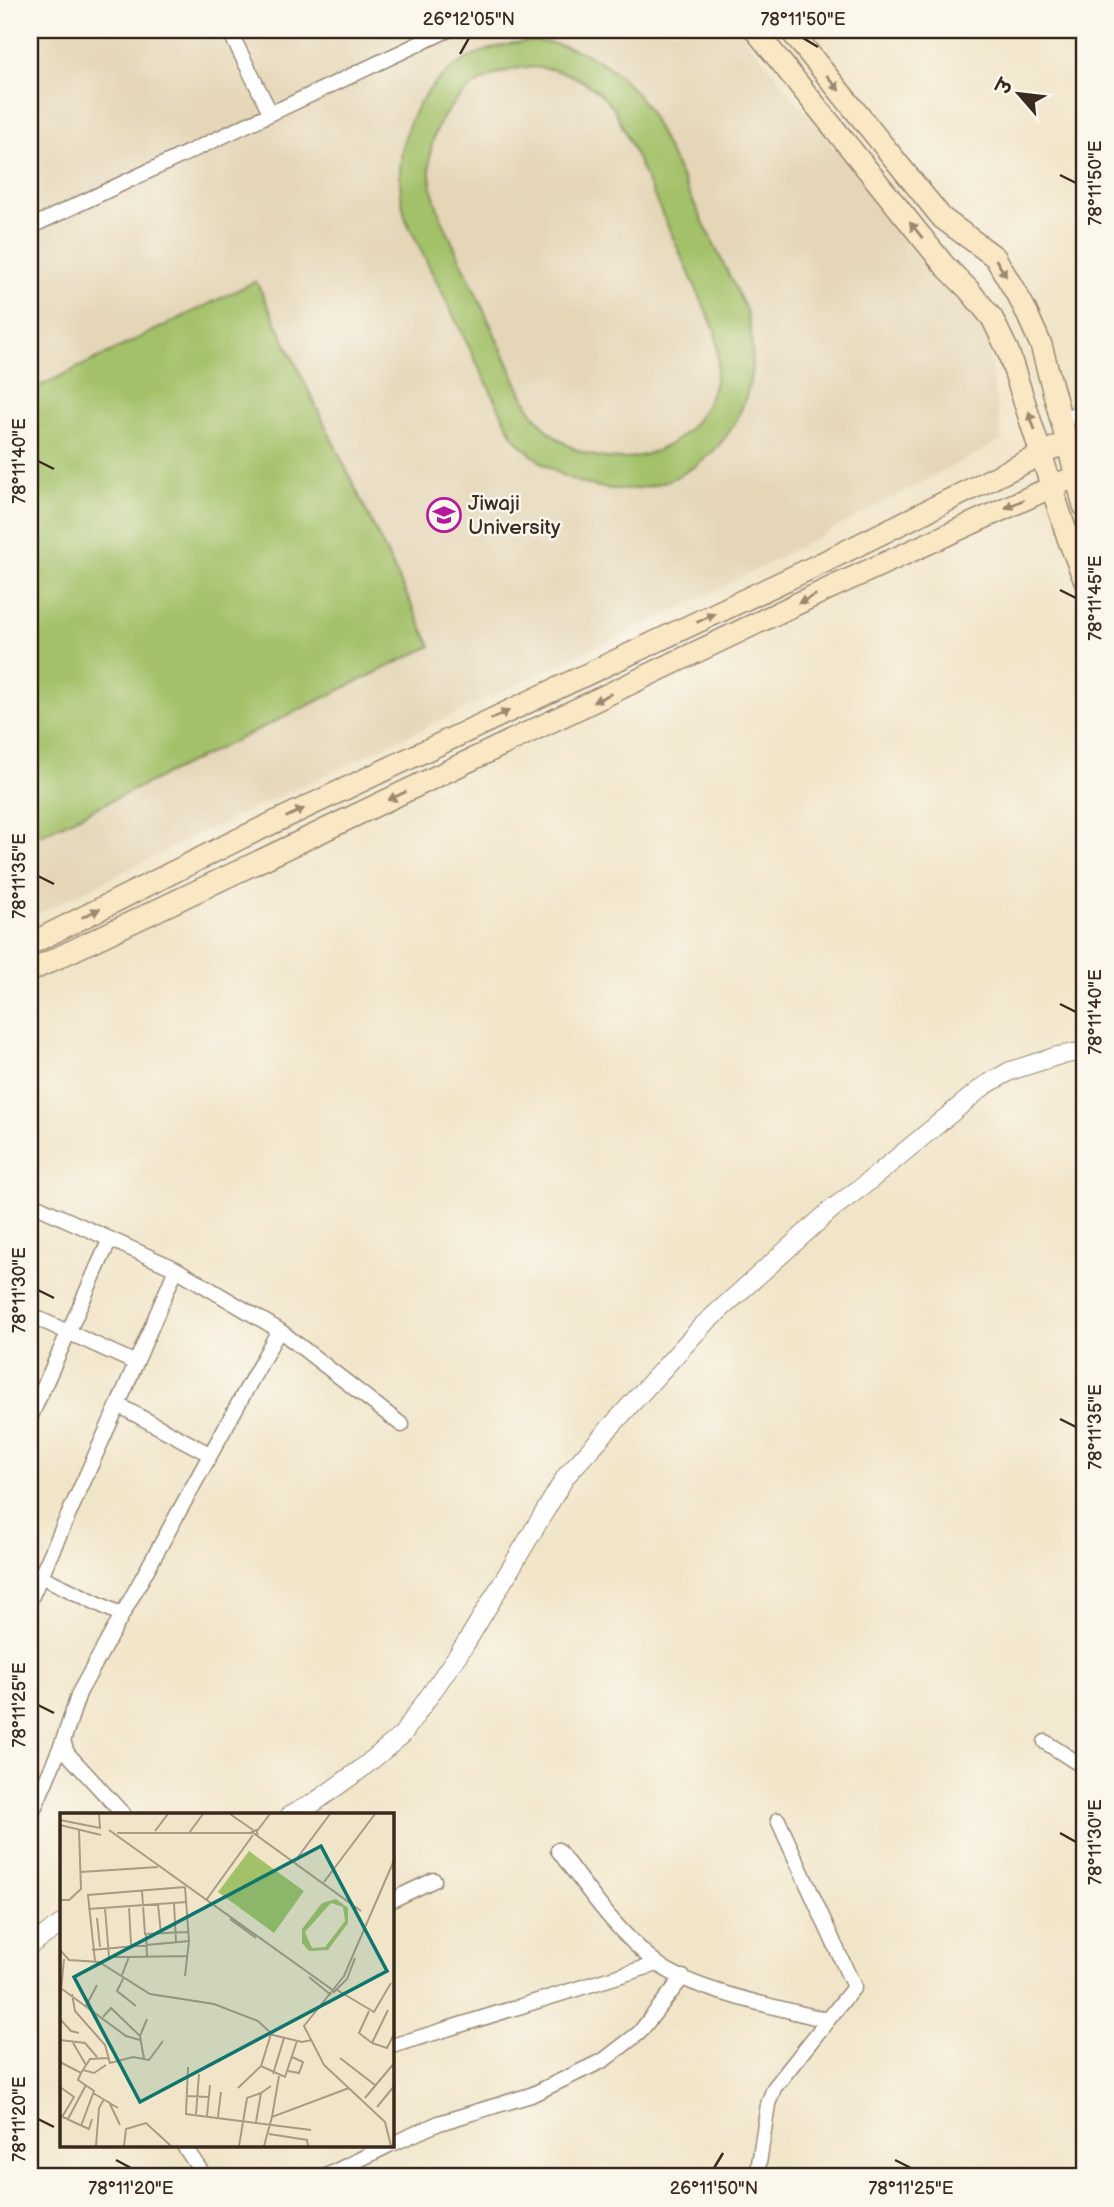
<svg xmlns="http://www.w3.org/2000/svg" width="1114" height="2207" font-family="'Balsamiq Sans','Playpen Sans Deva',sans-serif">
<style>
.built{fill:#e4d6b7}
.green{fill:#a3c169;stroke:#6f7644;stroke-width:2;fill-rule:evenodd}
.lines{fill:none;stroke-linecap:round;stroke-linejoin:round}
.minor-casing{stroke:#968874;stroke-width:17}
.tertiary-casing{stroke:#968874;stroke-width:20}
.secondary-casing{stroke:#968874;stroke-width:24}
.minor{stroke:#fff;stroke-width:14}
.tertiary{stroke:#fff;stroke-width:18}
.secondary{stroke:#fae7c3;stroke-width:21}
.oneway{fill:#9a8870}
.ticks{fill:none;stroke:#3b2a1e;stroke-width:2.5}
.labels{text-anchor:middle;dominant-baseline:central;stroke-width:5;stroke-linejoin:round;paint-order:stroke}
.poi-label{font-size:21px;fill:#3b2a1e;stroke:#fbf7ec;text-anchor:start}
.inset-road{fill:none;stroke:#a89a85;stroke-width:2}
.view{fill:#0f766e;fill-opacity:0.15;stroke:#0f766e;stroke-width:3.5}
.inset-edge{fill:none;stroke:#3b2a1e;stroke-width:3.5}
.neatline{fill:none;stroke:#3b2a1e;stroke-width:2.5}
.ticks-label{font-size:18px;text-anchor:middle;fill:#3b2a1e}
</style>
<rect width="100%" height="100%" fill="#fbf7ec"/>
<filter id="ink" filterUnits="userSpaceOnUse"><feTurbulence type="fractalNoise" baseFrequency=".0143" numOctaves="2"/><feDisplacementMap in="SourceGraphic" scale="14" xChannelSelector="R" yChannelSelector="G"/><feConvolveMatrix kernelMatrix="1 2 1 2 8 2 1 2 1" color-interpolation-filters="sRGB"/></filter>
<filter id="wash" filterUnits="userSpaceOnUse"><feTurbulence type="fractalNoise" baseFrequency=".00686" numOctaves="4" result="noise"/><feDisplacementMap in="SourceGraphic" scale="28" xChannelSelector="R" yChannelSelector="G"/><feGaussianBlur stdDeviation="1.57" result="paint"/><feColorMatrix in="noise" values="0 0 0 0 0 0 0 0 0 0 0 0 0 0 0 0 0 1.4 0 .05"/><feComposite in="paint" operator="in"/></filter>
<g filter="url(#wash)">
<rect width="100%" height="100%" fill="#f1e5c9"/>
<path class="built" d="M30,30H739L986,334L1002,440L716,591L197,835L30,918Z"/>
<path class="green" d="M536,41C586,46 622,69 649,111L746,310C787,459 616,554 513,436L406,220C381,125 436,45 536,41ZM525,67C563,67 591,80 615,110L715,330C740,455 582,511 523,396C503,352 483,308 463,265C450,236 433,207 430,175C425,116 470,75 525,67Z
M256,281L431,646L30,840V391Z"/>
</g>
<g filter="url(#ink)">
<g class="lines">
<g class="minor-casing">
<path id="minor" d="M229,30L270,112
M30,227L448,30
M1061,422L1084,409
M30,1203L176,1269L118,1405L30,1600
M176,1269L279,1330L402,1425
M30,1315L136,1363
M118,1405L209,1454
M30,1418L110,1239
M30,1571L122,1615
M1045,1742L1084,1767
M124,1815L67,1753L63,1741L79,1693L279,1330
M30,1818L63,1741
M558,1850C587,1889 619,1935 658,1964C693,1991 781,2008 827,2020
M392,1900L434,1880
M392,2046L657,1964
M392,2144L439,2123L531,2095L604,2060L639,2033L683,1977
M184,2146L205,2177
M324,2177L387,2146
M757,2177L768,2104L774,2088L854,1987L778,1820"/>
</g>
<g class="tertiary-casing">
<path id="tertiary" d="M290,1815L315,1802L361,1769L402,1735L466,1643L566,1476L702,1326L833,1208L863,1186L984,1086L1010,1071L1057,1056L1084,1051
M30,1945L61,1924"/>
</g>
<g class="secondary-casing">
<path id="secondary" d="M755,30L945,266L968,289L992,318L1008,351L1068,538L1084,579
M790,30L942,218L995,257L1024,307L1041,345L1084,506
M30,944L237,840L822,563L1066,442
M30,971L828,589L1076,476"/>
</g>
<use href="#minor" class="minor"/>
<use href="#tertiary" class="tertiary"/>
<use href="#secondary" class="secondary"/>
</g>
<defs><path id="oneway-solid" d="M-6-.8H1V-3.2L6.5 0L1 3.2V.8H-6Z" transform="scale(1.75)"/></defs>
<g class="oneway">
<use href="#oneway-solid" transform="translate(833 83) rotate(51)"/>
<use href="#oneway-solid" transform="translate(916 230) rotate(-129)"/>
<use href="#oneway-solid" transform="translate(1001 268) rotate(59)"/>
<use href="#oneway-solid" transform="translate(1032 421) rotate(-108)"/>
<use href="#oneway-solid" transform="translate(1014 504) rotate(156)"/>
<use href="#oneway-solid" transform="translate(807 599) rotate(154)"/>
<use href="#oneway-solid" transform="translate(706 618) rotate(-25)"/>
<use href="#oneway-solid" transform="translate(602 698) rotate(155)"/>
<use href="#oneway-solid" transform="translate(500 715) rotate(-25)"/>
<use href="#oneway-solid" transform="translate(397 796) rotate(154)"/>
<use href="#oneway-solid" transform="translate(295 813) rotate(-26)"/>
<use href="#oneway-solid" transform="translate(91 913) rotate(-26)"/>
</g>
</g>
<path class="ticks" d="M803,38L818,47M460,54L469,38M1060,175L1076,183M38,461L54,469M1060,590L1076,598M38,876L54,884M1060,1004L1076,1012M38,1290L54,1298M1060,1419L1076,1427M38,1705L54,1713M1060,1833L1076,1842M38,2119L54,2127M116,2160L131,2168M895,2160L911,2168M714,2168L723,2153"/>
<defs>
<g id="university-ring" transform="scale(1.75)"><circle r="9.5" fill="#fbf7ec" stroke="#b5179e" stroke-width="1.5"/><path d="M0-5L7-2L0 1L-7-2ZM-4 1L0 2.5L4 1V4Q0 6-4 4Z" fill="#b5179e"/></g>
</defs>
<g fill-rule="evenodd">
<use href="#university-ring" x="444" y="515"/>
</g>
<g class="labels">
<g class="poi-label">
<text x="468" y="503">Jiwaji<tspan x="468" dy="24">University</tspan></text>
</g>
</g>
<g transform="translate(60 1813)">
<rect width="334" height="334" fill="#f1e5c9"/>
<path d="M189,38L244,78L214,120L158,79ZM276,86L288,95V110L268,137L249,138L242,130V116L262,90ZM271,90L283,94L285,108L265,134L252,135L245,119Z" fill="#a3c169" fill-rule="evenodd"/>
<path class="inset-road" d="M170,1L193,17M0,7L40,15L39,1M0,12L41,22M49,17L274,178M95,18L108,1M197,18L210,1M57,20H192M129,20L143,1M198,22L196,17L192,19L301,98M235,48L270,1M21,59L98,54M264,69L315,1M82,78L85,121L128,119M147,86L193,22M0,87H9L21,76L19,17M114,90L116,129M98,91L101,121M69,93L71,132M45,95L49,144H69M28,96L127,89M37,105L40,134M170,106L196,125M86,121L87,143M0,137L9,147L39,149L90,181L154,191L198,208L213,222L242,229L252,227M32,137L129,128L125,74M35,148L28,82L125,74M62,162L69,144L128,143M125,163L129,128M64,164L57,178L76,193M249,164L271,182M2,176L66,223L80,227M277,177L314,199L331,170M273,180L287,166L295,145M12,181L15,198L45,232L50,250L73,244L89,247L103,228M0,189L4,146M26,193L37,172M309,198L299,220L312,230L328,197M43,204L51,195L80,223M0,206L11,218L19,220M0,227L25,230L37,244M12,228L26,252M312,230L327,235L335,219M280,245L315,272M84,246L80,223L87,206M0,249L21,260L30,246L49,245M201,253L225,264L237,228M128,254L126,301L251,317M23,257L34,260L46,252M228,258L239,260L243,249L232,244M213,261L224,225M219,263L212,304L289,275M0,274L14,284L2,304M178,275L201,253L211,221M33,280L58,295M126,283L149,284M305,285L335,249M49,289L60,312M317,294L335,272M136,301L139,261M147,303L150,272M2,304L8,306L26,272M158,304L161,279M7,306L29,316L32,306M196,309L201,280L211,273M21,313L34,278L18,267L21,260M209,321L247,327L248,333M36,333L39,295L44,286M64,333L66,316L86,310L111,333M179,333L187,285L201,280M204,333L212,304M331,333L325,309L264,252L244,213L284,163L335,45"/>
<path class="view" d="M261,33L327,158L80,289L14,164Z"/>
<rect width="334" height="334" class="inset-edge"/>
</g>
<rect width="1114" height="2207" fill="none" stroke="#fbf7ec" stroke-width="77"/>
<g transform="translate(1019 94) rotate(298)" stroke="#fbf7ec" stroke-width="5" paint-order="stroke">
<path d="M0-5L12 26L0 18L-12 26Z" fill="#3b2a1e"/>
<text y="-10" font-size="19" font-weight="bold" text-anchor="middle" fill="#3b2a1e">उ</text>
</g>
<rect x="38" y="38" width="1038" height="2130" class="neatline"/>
<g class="ticks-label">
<text x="469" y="25">26°12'05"N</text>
<text x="803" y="25">78°11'50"E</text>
<text transform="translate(1095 183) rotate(-90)" y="6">78°11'50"E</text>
<text transform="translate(19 461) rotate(-90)" y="6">78°11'40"E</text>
<text transform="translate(1095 598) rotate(-90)" y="6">78°11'45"E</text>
<text transform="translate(19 876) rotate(-90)" y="6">78°11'35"E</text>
<text transform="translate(1095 1012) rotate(-90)" y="6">78°11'40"E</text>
<text transform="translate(19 1290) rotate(-90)" y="6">78°11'30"E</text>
<text transform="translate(1095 1427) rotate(-90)" y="6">78°11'35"E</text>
<text transform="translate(19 1705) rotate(-90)" y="6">78°11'25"E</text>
<text transform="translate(1095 1842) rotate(-90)" y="6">78°11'30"E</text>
<text transform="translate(19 2119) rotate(-90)" y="6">78°11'20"E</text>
<text x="131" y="2194">78°11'20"E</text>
<text x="714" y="2194">26°11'50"N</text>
<text x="911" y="2194">78°11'25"E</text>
</g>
</svg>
